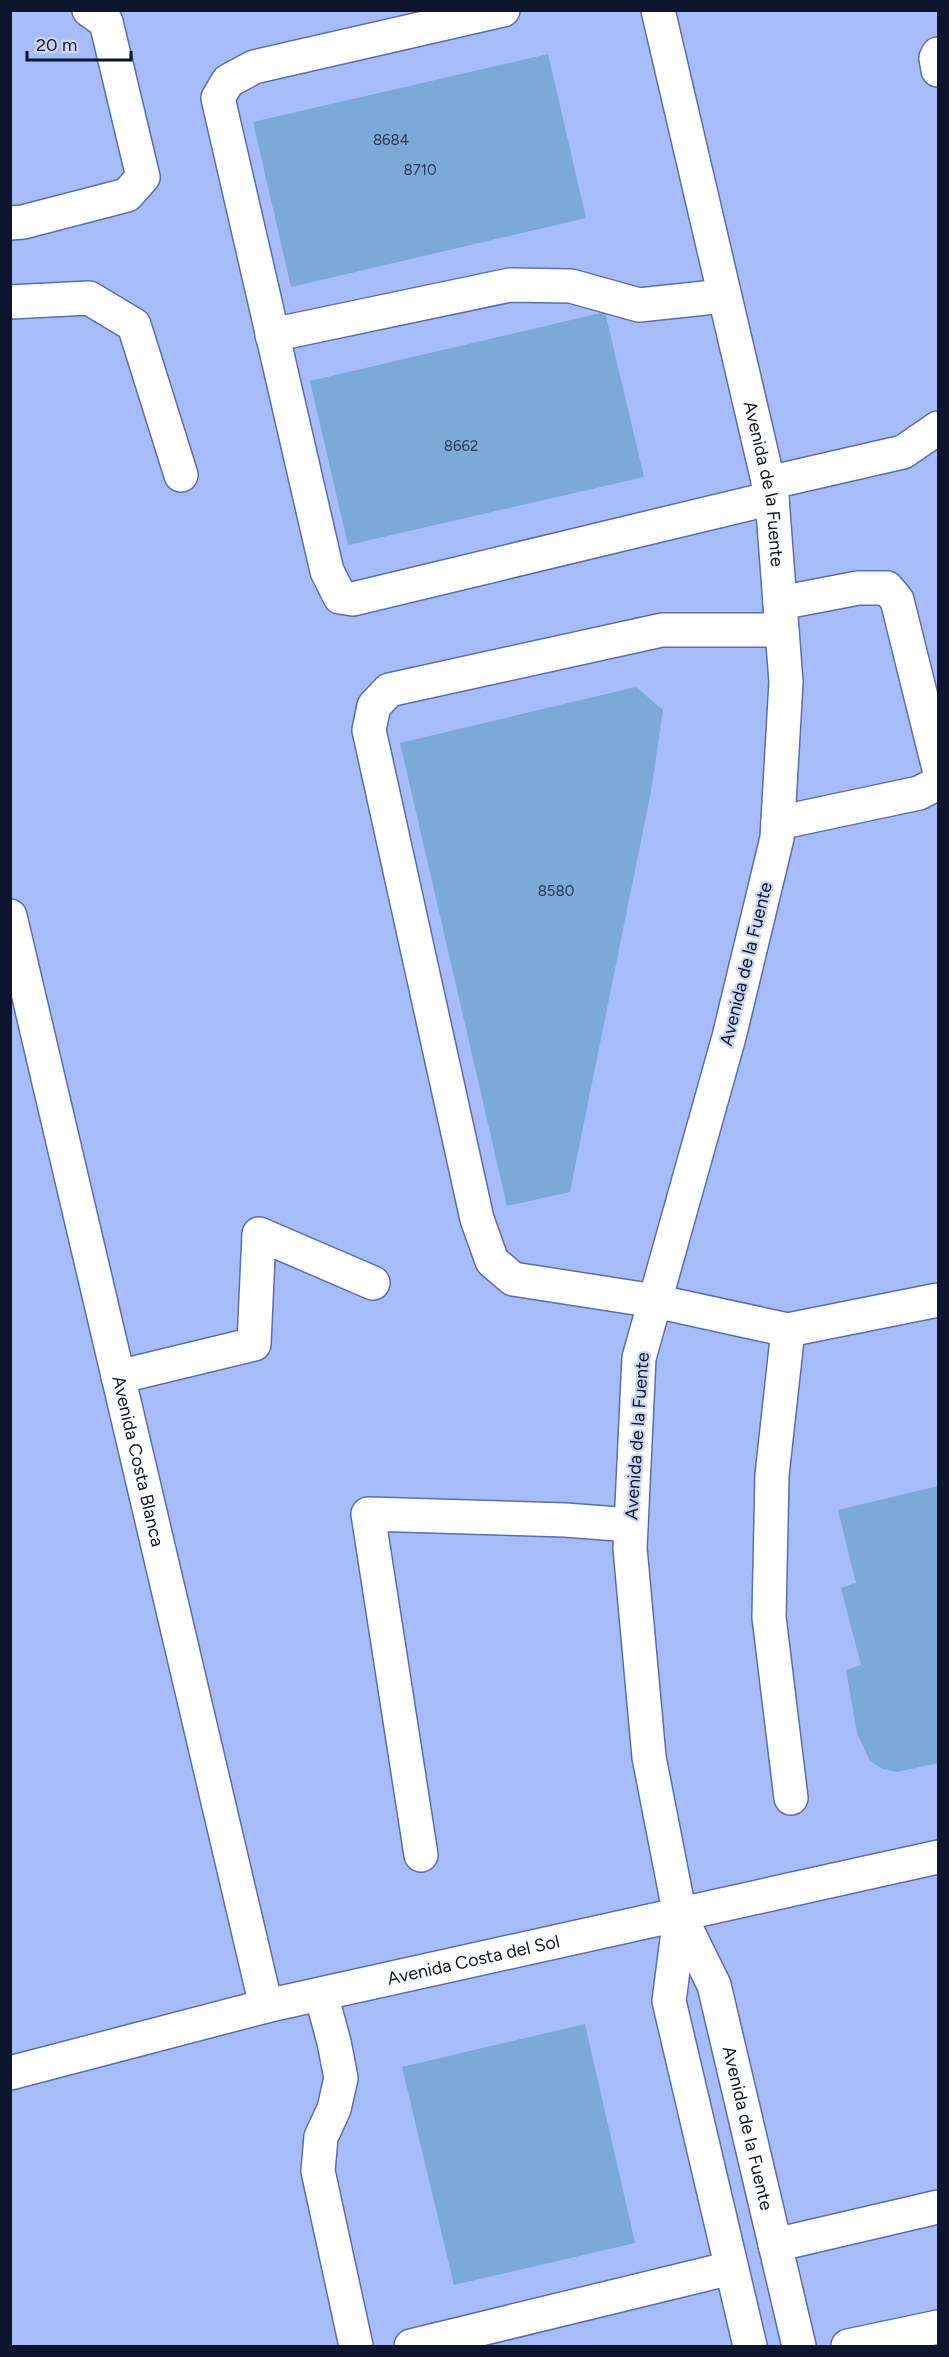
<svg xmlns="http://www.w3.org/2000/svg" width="949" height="2357" font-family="Figtree,sans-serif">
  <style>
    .built { fill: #a7bcfa }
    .building { fill: #7ba9d8 }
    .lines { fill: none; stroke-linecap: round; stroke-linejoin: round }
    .minor-casing { stroke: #5b6eaf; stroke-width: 36 }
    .minor { stroke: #fff; stroke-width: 33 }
    .labels { text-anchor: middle; stroke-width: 4.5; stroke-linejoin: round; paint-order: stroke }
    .number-label { font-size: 15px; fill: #283958 }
    .street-label { font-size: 18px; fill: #0d142d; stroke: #ccd6f3 }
  </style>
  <rect width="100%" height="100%" fill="#bac8f3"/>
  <rect class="built" x="11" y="11" width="927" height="2335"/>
  <g class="building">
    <path d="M548,54L586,218L291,287L253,122Z"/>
    <path d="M605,312L644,477L348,545L310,381Z"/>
    <path d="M636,687L663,710L651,791L570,1192L507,1206L400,743Z"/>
    <path d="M938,1486V1763L897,1772L883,1769L870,1761L857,1733L846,1670L861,1665L841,1588L856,1583L838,1510Z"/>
    <path d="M585,2024L635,2243L454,2285L402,2067Z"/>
  </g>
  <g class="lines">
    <g class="minor-casing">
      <g id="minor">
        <path d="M503,10L254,67L228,81L218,98L327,571L340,597L353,599L772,498"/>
        <path id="s1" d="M658,10L772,498L786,682L777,838L729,1037L639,1358L630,1548L649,1757L680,1916L714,1985L799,2346"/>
        <path d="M938,54L936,58L938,70"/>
        <path d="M10,223L23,222L127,195L143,177L106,22L89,10"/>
        <path d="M10,302L89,298L134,325L181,475"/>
        <path d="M272,335L510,285L571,286L639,305L724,296"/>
        <path d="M768,483L903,452L938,428"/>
        <path d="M780,603L858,588H887L897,600L938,765"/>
        <path d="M781,630H662L389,690L374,706L369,730L477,1219L492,1261L513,1279L655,1301L788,1330"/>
        <path d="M778,823L919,793L938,783"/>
        <path id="s2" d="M10,916L266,2006"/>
        <path d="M118,1377L254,1344L259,1234L373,1283"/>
        <path d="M791,1798L769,1617L772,1475L788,1330L938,1300"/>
        <path d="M421,1855L368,1514L565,1520L631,1525"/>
        <path d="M680,1916L669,2001L750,2346"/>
        <path d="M321,1994L334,2042L341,2078L334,2109L321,2137L318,2171L356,2346"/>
        <path id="s3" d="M10,2073L266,2006L938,1857"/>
        <path d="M775,2245L938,2207"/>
        <path d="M411,2346L731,2268"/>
        <path d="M848,2346L938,2327"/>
      </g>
    </g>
    <use href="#minor" class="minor"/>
  </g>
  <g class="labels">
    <g class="number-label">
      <text x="391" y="145">8684</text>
      <text x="420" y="175">8710</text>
      <text x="461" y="451">8662</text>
      <text x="556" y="896">8580</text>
    </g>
    <g class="street-label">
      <text dy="6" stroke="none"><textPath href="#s1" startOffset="486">Avenida de la Fuente</textPath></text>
      <text transform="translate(746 964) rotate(-76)" y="6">Avenida de la Fuente</text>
      <text transform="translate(637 1436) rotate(-86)" y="6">Avenida de la Fuente</text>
      <text dy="6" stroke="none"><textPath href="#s2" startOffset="560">Avenida Costa Blanca</textPath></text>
      <text dy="6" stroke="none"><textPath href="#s3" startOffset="477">Avenida Costa del Sol</textPath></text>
      <text dy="6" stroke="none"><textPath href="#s1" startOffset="2166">Avenida de la Fuente</textPath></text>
    </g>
  </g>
  <rect width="949" height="2357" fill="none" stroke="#0d142d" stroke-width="24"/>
  <path d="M27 51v9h104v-9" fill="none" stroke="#0d142d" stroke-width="3"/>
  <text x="36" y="51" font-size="18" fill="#0d142d" stroke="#ccd6f3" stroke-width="4.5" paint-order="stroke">20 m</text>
</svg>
